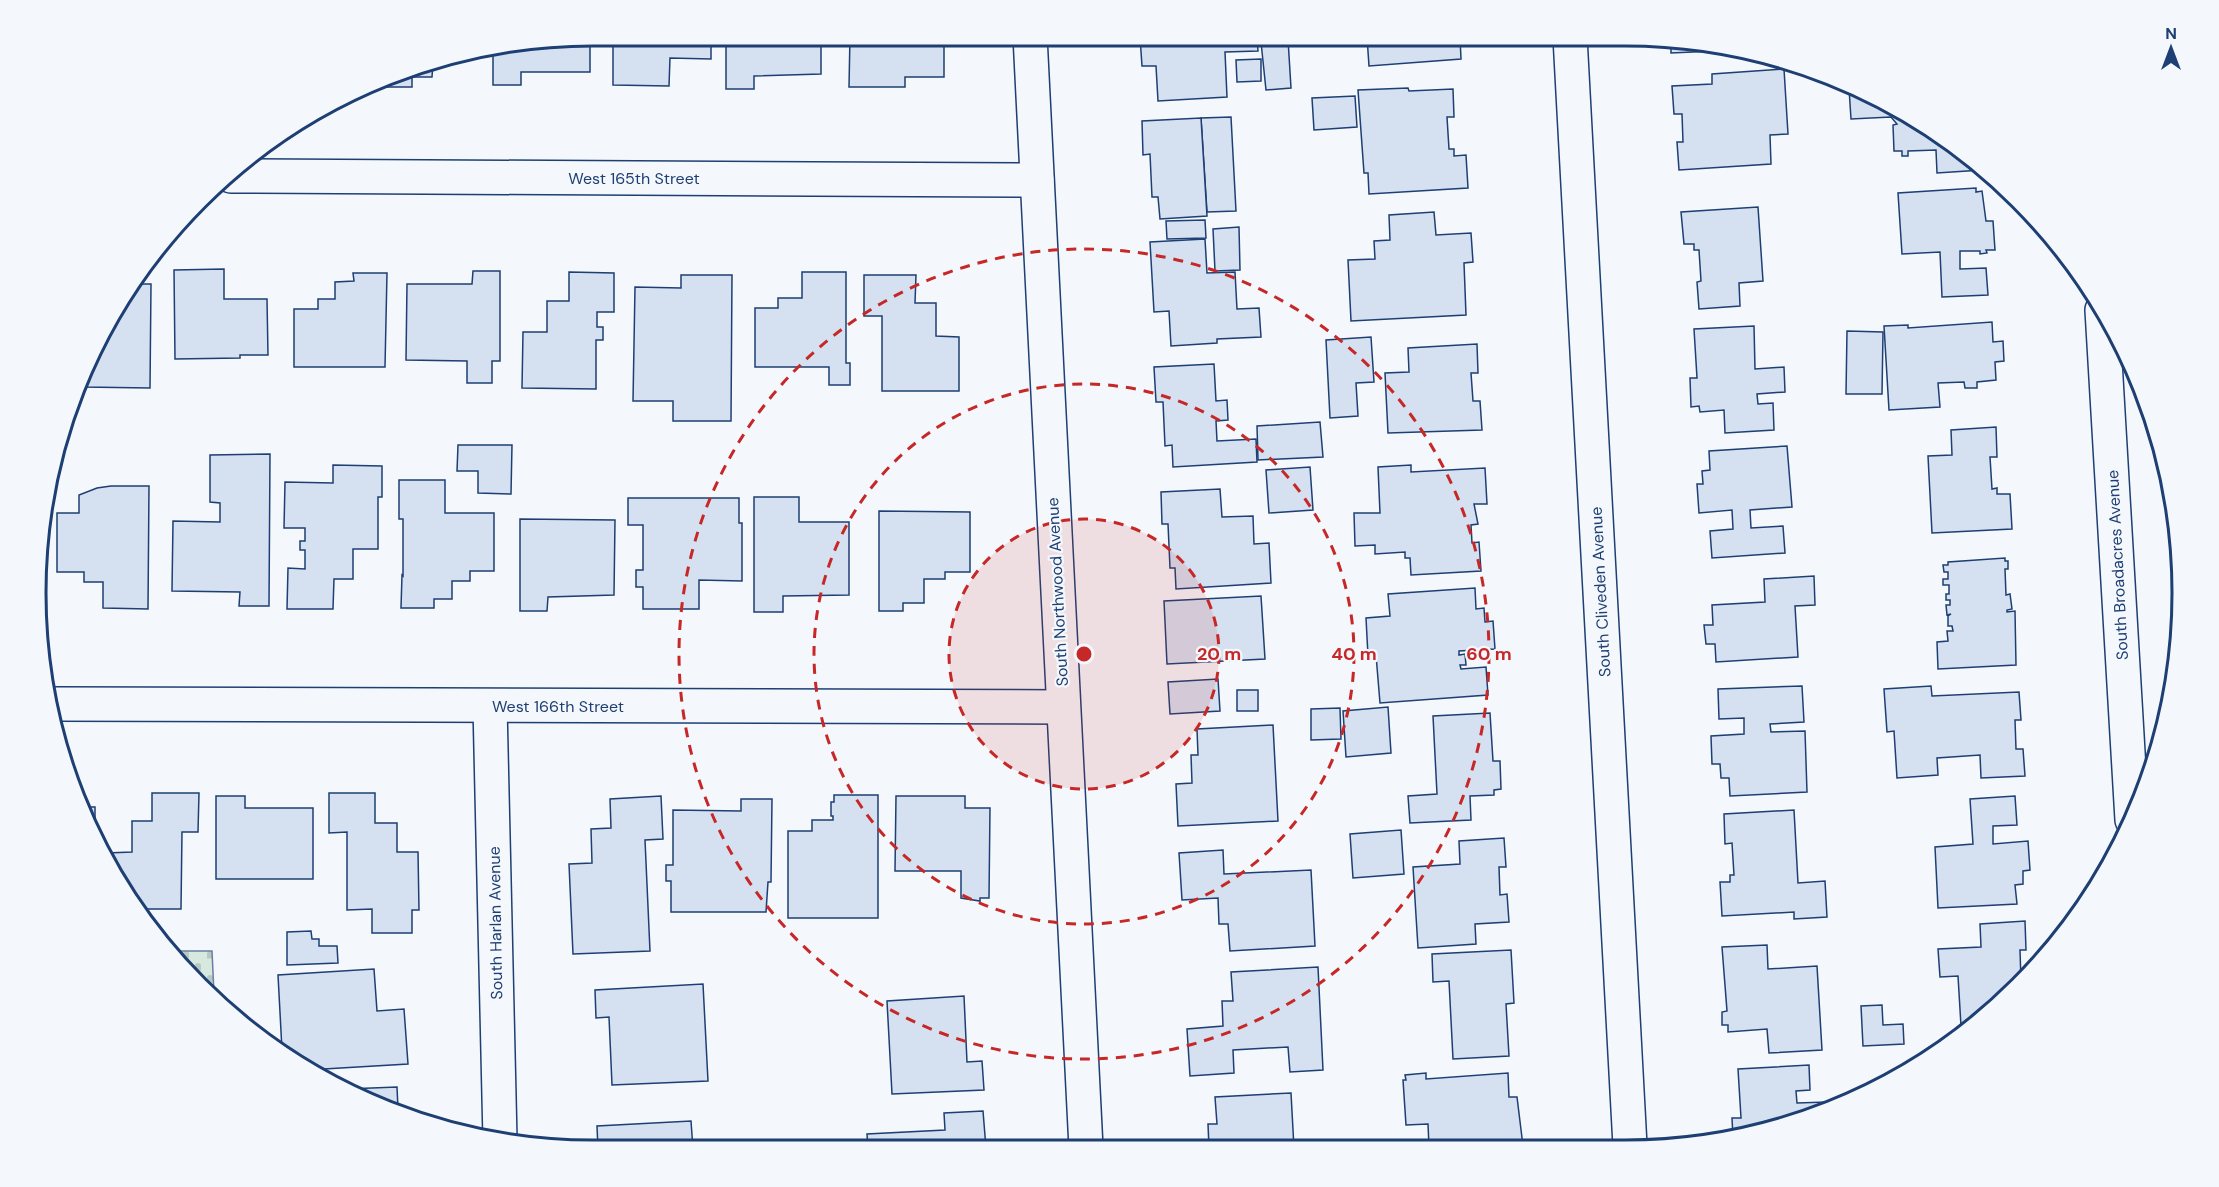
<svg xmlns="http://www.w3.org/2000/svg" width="2219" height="1187" font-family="'DM Sans',sans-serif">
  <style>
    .cemetery { fill: url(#cemetery-stones); stroke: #687fa3; stroke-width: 1.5 }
    .building { fill: #d5e0f0; stroke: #1d3f73; stroke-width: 1.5 }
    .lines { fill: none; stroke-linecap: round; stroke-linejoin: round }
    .minor-casing { stroke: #1d3f73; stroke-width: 36 }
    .minor { stroke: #f4f7fb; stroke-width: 33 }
    .ring { fill: none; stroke: #c62828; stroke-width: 3; stroke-dasharray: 10 8 }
    .labels { text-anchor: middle; stroke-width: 4.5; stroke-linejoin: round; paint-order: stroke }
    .street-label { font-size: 16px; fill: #1d3f73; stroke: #f4f7fb }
    .rim { fill: none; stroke: #1d3f73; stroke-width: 3 }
    .centre { fill: #c62828; stroke: #f4f7fb; stroke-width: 3 }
    .ring-label { font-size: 18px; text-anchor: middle; font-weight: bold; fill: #c62828; stroke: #f4f7fb; stroke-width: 4.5; stroke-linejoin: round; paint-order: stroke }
  </style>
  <defs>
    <pattern id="cemetery-stones" width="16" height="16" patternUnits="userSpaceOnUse" patternTransform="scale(1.5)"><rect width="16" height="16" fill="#d7e8df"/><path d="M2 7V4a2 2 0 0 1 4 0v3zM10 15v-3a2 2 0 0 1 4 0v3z" fill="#b8c8c3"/></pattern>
  </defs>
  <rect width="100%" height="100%" fill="#f4f7fb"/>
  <path class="cemetery" d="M168,951H212L214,994L175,961Z"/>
  <g class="building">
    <path d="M613,36H711V59L670,58L669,86L613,85Z"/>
    <path d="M726,36H821V74L754,76V89H726Z"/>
    <path d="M850,36H944V77H905V87H849Z"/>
    <path d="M590,37V72H521V85H493V53Z"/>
    <path d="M1140,37H1257L1258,51L1225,52L1227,97L1158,101L1156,66H1142Z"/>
    <path d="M1367,37H1460L1461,59L1369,66Z"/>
    <path d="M1666,38L1738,50L1671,53V40H1666Z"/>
    <path d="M1288,39L1291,88L1266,90L1261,42Z"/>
    <path d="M1261,59V81L1237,82L1236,60Z"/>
    <path d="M433,63L432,77H412V87H387V80L414,66Z"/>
    <path d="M1784,69L1788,134L1770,135L1771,164L1679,170L1677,142H1683L1682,114H1674L1672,86L1712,84V74Z"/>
    <path d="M1408,88L1409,91L1453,89L1454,117H1447L1449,149H1454V156L1466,155L1468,188L1369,194L1368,173H1364L1358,90Z"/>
    <path d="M1849,88L1904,111L1982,166V170L1937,173L1936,150L1908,151V156H1902V151H1894L1893,125L1897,124L1891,117L1851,119Z"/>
    <path d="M1355,96L1357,127L1314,130L1312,98Z"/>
    <path d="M1231,117L1236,211L1207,212L1201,118Z"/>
    <path d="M1201,118L1207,216L1160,219L1158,197H1152L1150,154L1143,155L1142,121Z"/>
    <path d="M1976,188V192L1982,191L1986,221H1993L1995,250H1986L1987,253L1980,254V251H1960V269L1986,268L1988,295L1942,297L1940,252L1902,254L1898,193Z"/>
    <path d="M1758,207L1763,281L1739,283L1740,306L1699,309L1697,282L1701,281L1699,250H1694V244H1684L1681,212Z"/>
    <path d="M1434,212L1436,235L1471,233L1473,262L1464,263L1466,315L1351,321L1348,260L1375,259L1374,241L1390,240L1389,215Z"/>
    <path d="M1205,220L1206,238L1167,239L1166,221Z"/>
    <path d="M1239,227L1240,270L1215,271L1213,229Z"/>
    <path d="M1205,239L1207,273L1235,272L1237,309L1259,308L1261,337L1217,339V343L1171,346L1169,311L1154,312L1150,242Z"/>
    <path d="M224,269V299H267L268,355H240V358L175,359L174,270Z"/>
    <path d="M473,271H500V361H492V383H467V361L406,360L407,284H472Z"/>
    <path d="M569,272L614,273V312H597V327H603V340H596V389L522,388L523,332H547V301H569Z"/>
    <path d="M802,272H846V363H850V385H829V367H755V308H778V298H802Z"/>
    <path d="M353,273H387L385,367H294V309H318V299H335V282L354,281Z"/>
    <path d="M681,275H732L731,421H673V401H633L635,287L681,288Z"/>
    <path d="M864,275H916L915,303H936V336L959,337V391H882V316H864Z"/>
    <path d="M130,284H151L150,388L83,387Z"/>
    <path d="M1992,322L1993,342L2003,341L2004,361L1995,362L1996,380L1977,382V388H1965L1964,382L1938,383L1940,407L1889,410L1884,326L1908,325V328Z"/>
    <path d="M1754,326L1755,369L1784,367L1785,392L1757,394L1758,404L1773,403L1774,430L1725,433L1724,410L1700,412L1699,406L1691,407L1690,378H1697L1694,329Z"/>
    <path d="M1847,331L1883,332L1882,394H1846Z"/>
    <path d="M1371,337L1374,382L1356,383L1358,416L1330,418L1326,340Z"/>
    <path d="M1477,344L1478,373H1471L1473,401H1480L1482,430L1388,433L1385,373L1409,372L1408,348Z"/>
    <path d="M1214,364L1216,401L1227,400L1228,420L1216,421L1217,441L1256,439L1257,462L1173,467L1172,445L1165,446L1163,402H1156L1154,367Z"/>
    <path d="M1320,422L1323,457L1258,460L1257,426Z"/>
    <path d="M1996,427L1997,457H1990L1992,489L1997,488V494H2010L2012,529L1932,533L1928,456L1952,455L1951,430Z"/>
    <path d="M458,445H512L511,494L478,493V471H457Z"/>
    <path d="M1787,446L1792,507L1750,510L1751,528L1783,526L1785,553L1712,558L1710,531L1733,529L1732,510L1699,513L1697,484H1703L1702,471L1710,470L1709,451Z"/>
    <path d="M270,454L269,606H239L240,592L172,591L173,521L220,522V503L210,502V455Z"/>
    <path d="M333,465L382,466V497H378V549H353V579H334L333,609H287L288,568L305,569V550H300V541H305V528H284L285,482L333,483Z"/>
    <path d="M1411,465V472L1485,468L1487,504H1474L1478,524L1471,525L1472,543L1479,542L1481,571L1411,575L1410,558H1405V552L1375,554V545L1355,546L1354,513H1380L1378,467Z"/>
    <path d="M1310,467L1313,510L1269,513L1266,470Z"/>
    <path d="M399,480H445V513H494V571H470V581H452V599H434V608H401L402,575L403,576V519H399Z"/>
    <path d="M111,486H149L148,609L103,608V582H84V572H57V513H79V495L97,488Z"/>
    <path d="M1220,489L1222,517L1253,516L1254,544L1269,543L1271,583L1176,589L1175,568H1170L1168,524H1162L1161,492Z"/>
    <path d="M754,497H799V522H849V595L783,596V612H754Z"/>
    <path d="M628,498H739V523H742V581L699,580V609H643V587H636V570H643V525H628Z"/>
    <path d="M879,511L970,512V572H945V579H924V603H903V611H879Z"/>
    <path d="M520,519L615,520L614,595L548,597L547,611H520Z"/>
    <path d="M2005,558V561H2008V569H2005L2006,595L2010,594L2012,609L2007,610V612L2015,611L2016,665L1938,669L1937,642L1948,641L1947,631H1953L1952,626H1948V616L1951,614L1947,615L1946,605H1950V600H1946V594H1949V585H1943V579H1948V572H1944L1943,565H1948V562Z"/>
    <path d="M1814,576L1815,605L1795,606L1798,657L1716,662L1715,644H1706L1704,625H1713L1712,605L1765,602L1764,579Z"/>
    <path d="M1475,588L1476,609L1484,608L1485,622L1493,621L1495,649L1459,651V655L1465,654L1466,665H1460L1461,669L1486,667L1488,695L1380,703L1376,655L1368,656L1366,618L1390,616L1388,594Z"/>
    <path d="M1261,596L1265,659L1167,664L1164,601Z"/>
    <path d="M1218,679L1220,711L1170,714L1168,682Z"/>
    <path d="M1802,686L1804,722L1770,724L1771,732L1805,731L1807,792L1730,796L1729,778H1721L1720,764H1712L1711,736L1744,734V718L1719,719L1718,689Z"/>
    <path d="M1931,686L1932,696L2019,692L2021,720H2015L2016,749H2023L2025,776L1981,778L1980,755L1937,758L1938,775L1897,778L1894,731L1887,732L1884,689Z"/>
    <rect x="1237" y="690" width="21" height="21"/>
    <path d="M1388,707L1391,753L1346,757L1343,711Z"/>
    <path d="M1340,708L1341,739L1311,740V709Z"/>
    <path d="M1490,713L1493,761H1500L1501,789L1494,790V795L1470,796L1471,820L1410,823L1408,796L1437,794L1433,716Z"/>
    <path d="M1273,725L1278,821L1178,826L1176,784L1192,783L1191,755H1198L1197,729Z"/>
    <path d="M152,793H199L198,832H182L181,909H142L107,853L132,852V821H152Z"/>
    <path d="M329,793H375V823H397V852H418L419,910H412V933H372V909L347,910V832L329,833Z"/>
    <path d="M834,795H878V918H788V831H812V820H833V816H831V802H834Z"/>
    <path d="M216,796H245V808H313V879H216Z"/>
    <path d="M661,796L663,839L645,840L650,951L573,954L569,864L592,863L591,829L611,828L610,799Z"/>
    <path d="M896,796H965V808H990L989,898H980V901L961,898V871H895Z"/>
    <path d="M2015,796L2017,825L1993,826V844L2028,841L2030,870L2023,871V884L2015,885L2017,904L1938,908L1935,847L1973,844L1970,799Z"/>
    <path d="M741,799H772L771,882H768L766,912H671V881H666V865H673V810L741,811Z"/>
    <path d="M79,807H95V833Z"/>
    <path d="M1794,810L1798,883L1825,881L1827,917L1794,919V912L1722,916L1720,882H1730V875H1734L1732,843L1725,844L1724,814Z"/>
    <path d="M1401,830L1404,874L1353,878L1350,834Z"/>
    <path d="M1504,838L1506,867H1499L1500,895L1507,894L1509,922L1475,924L1476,944L1418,948L1413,867L1460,864L1459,841Z"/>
    <path d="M1223,850L1224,874L1311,870L1315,946L1230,951L1228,924H1219L1218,898L1182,900L1179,853Z"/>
    <path d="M2025,921L2026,950H2020L2021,981H2025L1974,1025L1961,1026L1958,976L1940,977L1938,949L1981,947L1980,924Z"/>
    <path d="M311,931L312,939H319V946H337L338,963L287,965V932Z"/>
    <path d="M1767,945L1768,969L1817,966L1822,1050L1769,1053L1767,1029L1728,1032V1025H1722V1012L1727,1011L1722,947Z"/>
    <path d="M1511,950L1514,1003L1506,1004L1509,1056L1453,1059L1449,981L1433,982L1432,954Z"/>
    <path d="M1318,967L1323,1070L1290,1072L1288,1047L1233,1050L1234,1073L1190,1076L1187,1029L1223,1026L1222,1001H1233L1231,972Z"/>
    <path d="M374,969L377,1011L404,1009L408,1064L307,1070L282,1050L278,975Z"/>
    <path d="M703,984L708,1081L612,1085L609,1017L596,1018L595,990Z"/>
    <path d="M964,996L967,1062L982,1061L984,1090L892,1094L887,1001Z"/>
    <path d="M1882,1005L1883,1025L1903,1024L1904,1044L1863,1046L1861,1006Z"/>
    <path d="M1946,1048L1935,1057L1930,1059V1049Z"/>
    <path d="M1809,1065L1810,1090L1796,1091L1797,1103L1827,1102V1110L1805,1121L1733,1138L1732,1118H1741L1738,1069Z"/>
    <path d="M1426,1073V1079L1508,1073L1509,1097H1517L1523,1146L1429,1147L1428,1124L1406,1125L1403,1080H1406L1405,1075Z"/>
    <path d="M397,1087L398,1109H400V1112L346,1089Z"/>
    <path d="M1291,1093L1294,1148H1209L1208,1124H1217L1215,1097Z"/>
    <path d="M983,1111L986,1148L868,1149L867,1134L945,1130L944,1113Z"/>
    <path d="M691,1121L693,1149L598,1150L597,1126Z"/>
  </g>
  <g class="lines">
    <g class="minor-casing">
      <g id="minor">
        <path d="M1030,36L1086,1148"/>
        <path d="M1570,37L1630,1146"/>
        <path d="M231,176L1037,180"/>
        <path d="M2102,310L2132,820"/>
        <path d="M55,704L1062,707"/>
        <path d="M490,706L500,1140"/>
      </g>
    </g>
    <use href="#minor" class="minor"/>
  </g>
  <circle cx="1084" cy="654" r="135" fill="#c62828" fill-opacity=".12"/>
  <g class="ring">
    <circle cx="1084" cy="654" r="135"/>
    <circle cx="1084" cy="654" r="270"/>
    <circle cx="1084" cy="654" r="405"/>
  </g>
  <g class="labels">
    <g class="street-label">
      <text x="634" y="184">West 165th Street</text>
      <text transform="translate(2117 565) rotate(-93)" y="6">South Broadacres Avenue</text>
      <text transform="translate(1057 592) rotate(-93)" y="6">South Northwood Avenue</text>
      <text transform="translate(1600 592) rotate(-93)" y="6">South Cliveden Avenue</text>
      <text x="558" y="712">West 166th Street</text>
      <text transform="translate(495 923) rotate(-91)" y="6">South Harlan Avenue</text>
    </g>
  </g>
  <path d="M0 0H2219V1187H0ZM593 46H1625A547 547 0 0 1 2172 593V593A547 547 0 0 1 1625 1140H593A547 547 0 0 1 46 593V593A547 547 0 0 1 593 46Z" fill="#f4f7fb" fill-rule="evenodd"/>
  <path class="rim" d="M593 46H1625A547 547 0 0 1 2172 593V593A547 547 0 0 1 1625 1140H593A547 547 0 0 1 46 593V593A547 547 0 0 1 593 46Z"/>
  <circle cx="1084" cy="654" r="9" class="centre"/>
  <g class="ring-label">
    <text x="1219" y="660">20 m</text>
    <text x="1354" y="660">40 m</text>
    <text x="1489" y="660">60 m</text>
  </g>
  <g transform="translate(2171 48)" stroke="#f4f7fb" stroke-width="4.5" paint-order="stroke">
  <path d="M0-4.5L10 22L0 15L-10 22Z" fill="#1d3f73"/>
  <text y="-9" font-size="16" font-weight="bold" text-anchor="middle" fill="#1d3f73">N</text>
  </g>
</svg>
